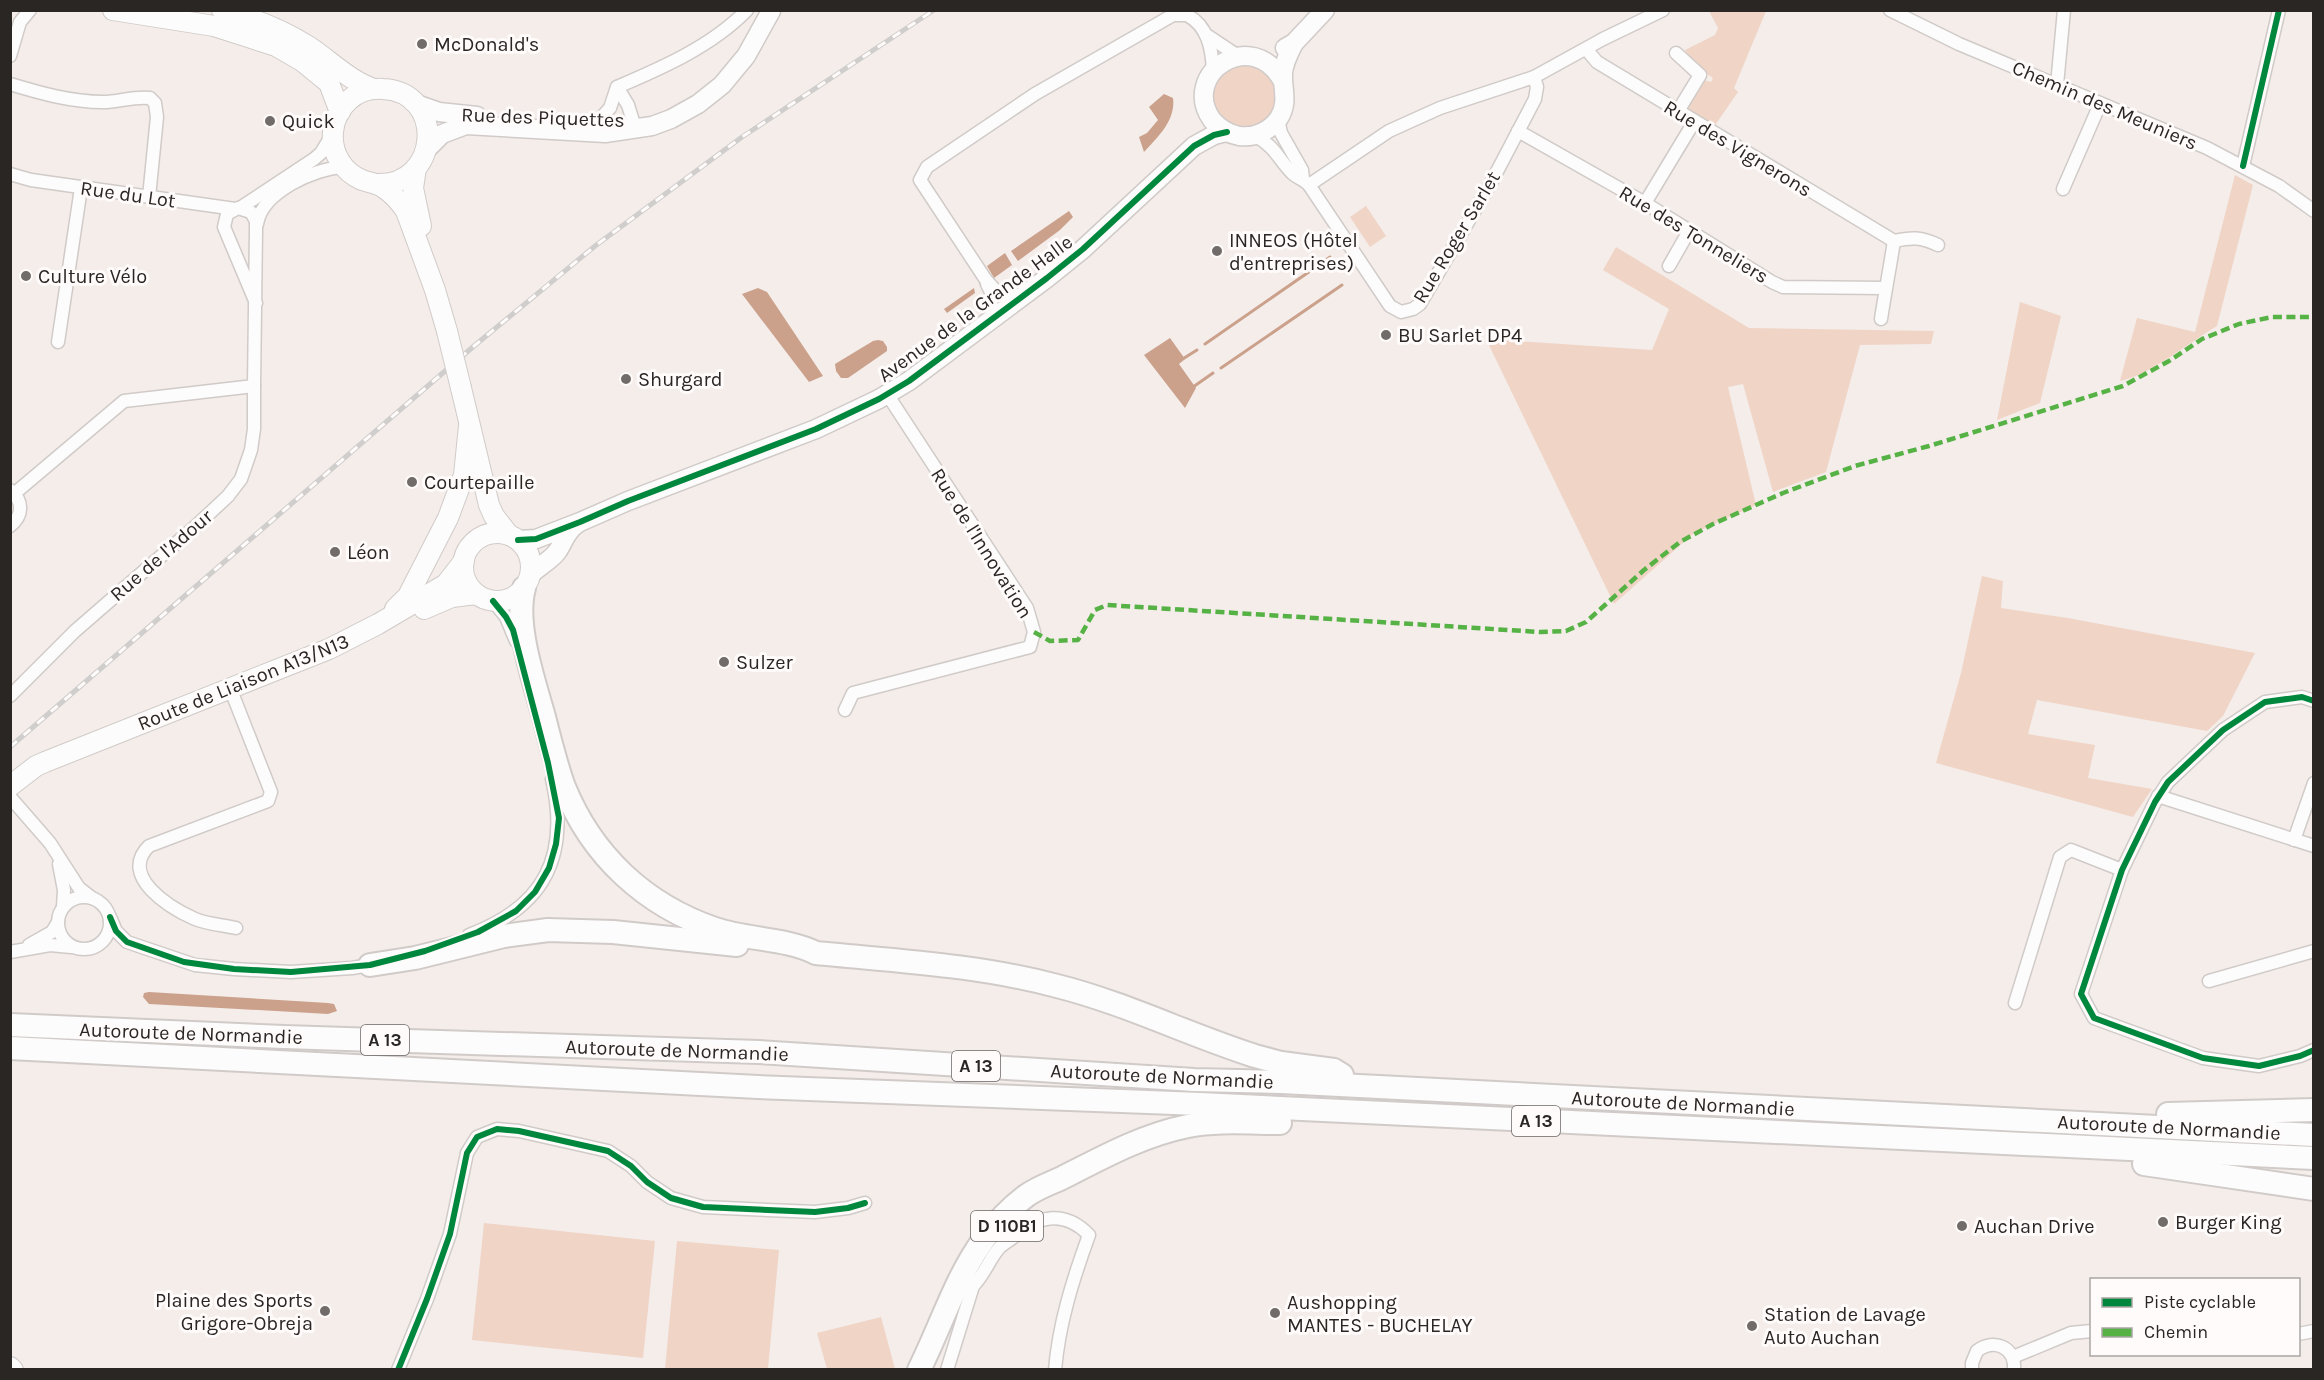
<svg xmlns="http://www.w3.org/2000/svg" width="2324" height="1380" font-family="Karla,sans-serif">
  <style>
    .green { fill: #f0d4c6 }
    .water { fill: #cba18c }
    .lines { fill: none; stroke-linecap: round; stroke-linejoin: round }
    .stream { stroke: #cba18c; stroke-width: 3 }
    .street-casing { stroke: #d0cbc8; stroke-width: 15 }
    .secondary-casing { stroke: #d0cbc8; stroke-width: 21 }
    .primary-casing { stroke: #d0cbc8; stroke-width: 22 }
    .highway-casing { stroke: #d0cbc8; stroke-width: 26 }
    .street { stroke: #fdfcfc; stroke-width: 12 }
    .secondary { stroke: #fdfcfc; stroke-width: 18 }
    .primary { stroke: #fdfcfc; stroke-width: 20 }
    .highway { stroke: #fdfcfc; stroke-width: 22 }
    .rail-casing { stroke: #d0cecd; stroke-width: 5 }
    .rail { stroke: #fefbfa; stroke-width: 3; stroke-dasharray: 9; stroke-linecap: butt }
    .primary-bridge-casing { stroke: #d0cbc8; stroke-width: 22; stroke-linecap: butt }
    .primary-bridge { stroke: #fdfcfc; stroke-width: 20 }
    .quiet { stroke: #56b245; stroke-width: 4.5; stroke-dasharray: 9 4.5; stroke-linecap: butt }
    .cycleway-casing { stroke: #fefbfa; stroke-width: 10 }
    .cycleway { stroke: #00873e; stroke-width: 6 }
    .poi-dot { fill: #716c69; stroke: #fefbfa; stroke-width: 2 }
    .labels { text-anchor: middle; stroke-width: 6; stroke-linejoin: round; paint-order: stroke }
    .shield { fill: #fefbfa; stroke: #6a6664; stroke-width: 1.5 }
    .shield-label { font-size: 18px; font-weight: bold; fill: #2a2624 }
    .poi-label { font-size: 20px; fill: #2a2624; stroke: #fefbfa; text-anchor: start }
    .street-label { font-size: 20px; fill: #2a2624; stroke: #fefbfa }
  </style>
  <rect width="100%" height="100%" fill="#f4edea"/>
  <g class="green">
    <path d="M1709,11H1766L1734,88L1738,92L1713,128L1683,112L1699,82L1704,80L1711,82L1713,78L1693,65L1685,50L1715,35L1718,28Z"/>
    <path d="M1231,64H1260C1265,71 1274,79 1277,87C1280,93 1278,99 1275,105C1259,149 1199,123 1215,81C1217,75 1226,69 1231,64Z"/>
    <path d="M2235,175L2253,185L2217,326C2190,342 2148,376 2120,381L2137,318L2195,332Z"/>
    <path d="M1366,206L1386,236L1370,247L1350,217Z"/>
    <path d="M1616,247L1749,328L1934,331L1931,344L1860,345L1826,472L1773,492L1743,384L1728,387L1756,505L1694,533L1614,604L1486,339L1652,350L1669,309L1603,270Z"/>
    <path d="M2020,302L2061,316L2040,403L1997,420Z"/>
    <path d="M1982,576L2003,581L2001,608L2068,618L2255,653L2223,716L2207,731L2037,700L2028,734L2095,745L2088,778L2152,789L2133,817L1936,763L1961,673Z"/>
    <path d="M484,1223L655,1241L643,1358L472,1340Z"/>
    <path d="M677,1241L779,1250L768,1369H665Z"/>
    <path d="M881,1317L895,1369H827L817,1333Z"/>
  </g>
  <g class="water">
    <path d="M1164,94L1173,98C1176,120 1158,137 1144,152L1139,137L1147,133L1158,120L1149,107Z"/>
    <path d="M1069,211L1073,217L1060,230L1018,261L1011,251Z"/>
    <path d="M1005,253L1012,265L994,278L987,266Z"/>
    <path d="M758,288L767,292L823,376L809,382L742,294Z"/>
    <path d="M974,288L975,293L947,313L944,309Z"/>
    <path d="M1170,338L1185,359L1179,364L1196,388L1185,408L1144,355Z"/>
    <path d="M878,340L883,341L887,347V351L848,378H841L836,371L835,364L873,341Z"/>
    <path d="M149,992L328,1003L334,1004L337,1011L328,1014L149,1004L143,997L144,993Z"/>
  </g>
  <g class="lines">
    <g class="stream">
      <path d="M1319,265L1330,257"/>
      <path d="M1205,344L1316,267"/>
      <path d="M1181,360L1197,350"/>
      <path d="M1221,368L1342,285"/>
      <path d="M1193,387L1213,373"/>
    </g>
    <g class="street-casing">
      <g id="street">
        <path d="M1890,10L1959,44L2207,148L2279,186L2314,211"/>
        <path d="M1208,36L1238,56"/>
        <path d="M1586,49L1597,62L1894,241"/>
        <path d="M1676,53L1700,75L1678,111"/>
        <path d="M10,56L20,22L30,10"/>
        <path d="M10,84C40,93 71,102 103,102C119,102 133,96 150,98L155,103L157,117L149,197"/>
        <path d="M2057,85L2064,10"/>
        <path d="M617,87L628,105L633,121L623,131"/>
        <path d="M1278,119L1281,133L1302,170L1303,179"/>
        <path d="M598,121L610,108L617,87C662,68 712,46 747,10"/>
        <path d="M1518,131L1645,203L1772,282L1783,287L1884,288"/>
        <path d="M1254,135C1277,148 1277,158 1293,174C1298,178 1304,180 1309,185L1389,131L1440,108L1534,77L1603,39L1663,10"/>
        <path d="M2243,166L2279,10"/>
        <path d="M10,174L31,180L235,209"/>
        <path d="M1309,185L1390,306L1401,312L1413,309L1420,304L1492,181L1535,99L1537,87L1534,77"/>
        <path d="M2063,189L2100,104"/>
        <path d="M1645,203L1694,122"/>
        <path d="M240,208L314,159L321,153L332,135"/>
        <path d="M257,224C262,192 315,168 344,167"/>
        <path d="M1894,241C1912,237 1921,237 1938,245"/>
        <path d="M1669,266L1689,231"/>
        <path d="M987,284L991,292L992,320"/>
        <path d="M1017,301L997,292L986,280L920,180L927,167L1035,94L1173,15H1187C1208,26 1212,49 1213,71"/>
        <path d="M1881,319C1885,293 1890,267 1894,241"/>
        <path d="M58,342L81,188"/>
        <path d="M10,490C24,501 23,516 10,526"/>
        <path d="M15,493L124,401L254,386L256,230V221L251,212L238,208L227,214L224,227L256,303"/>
        <path d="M493,601L506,617L516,641"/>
        <path d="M10,696L75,631L197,525L228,496L241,479L251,450L254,429V386"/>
        <path d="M234,698L271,792L268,801L149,846C118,876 170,908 195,919C207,924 223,925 236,928"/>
        <path d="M2314,701L2302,697L2265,702L2223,730L2168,782L2155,802L2122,870L2081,994L2094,1018L2203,1058L2259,1066L2300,1056L2314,1050"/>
        <path d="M845,710L853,693L1030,647L1034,632L1027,608L887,394"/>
        <path d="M2158,796L2314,846"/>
        <path d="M10,797L50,843L79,888L92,898"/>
        <path d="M2294,840L2314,783"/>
        <path d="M59,864L64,890L63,907"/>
        <circle cx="84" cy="923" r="26"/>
        <path d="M110,917L116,931L127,942L195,965L234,969L291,972L352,968L375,964"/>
        <path d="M469,935C544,907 570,857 552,779"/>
        <path d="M29,945L52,932L58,922"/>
        <path d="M10,952L50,945L71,947"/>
        <path d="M2209,981L2314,951"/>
        <path d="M2015,1003L2060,857L2071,850L2122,870"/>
        <path d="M2298,1334L2314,1331"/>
        <path d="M2013,1357L2071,1333L2092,1331"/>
        <path d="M398,1370L427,1299L450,1234L467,1153L477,1137L497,1129L519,1131L608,1151L631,1166L647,1182L671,1198L703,1207L815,1212L848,1208L865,1203"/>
        <path d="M947,1370L973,1286C985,1274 989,1259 1000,1247C1004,1243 1010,1240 1015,1236C1039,1215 1065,1210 1089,1235C1073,1279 1059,1323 1055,1370"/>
        <path d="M1972,1370V1363L1977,1351C1994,1338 2016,1347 2014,1370"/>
      </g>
    </g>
    <g class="secondary-casing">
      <g id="secondary">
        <path d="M1285,48L1294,43L1325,10"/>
        <path d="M1283,82C1254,25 1179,73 1212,120C1219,128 1229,134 1239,136C1255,138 1270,131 1279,118C1289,102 1282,89 1283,73C1284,62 1289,53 1294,43"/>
        <path d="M416,104L439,112L477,116"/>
        <path d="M426,150L442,134L466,125L605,133L652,126L671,119L698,104L722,85L746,56L771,11"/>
        <path d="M518,540L536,539L580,522L628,501L816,429L879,399L909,381L1047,278L1083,249L1194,146L1214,135L1227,132"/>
        <path d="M530,575C538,567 551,560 557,552C564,542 566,531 577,524"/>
      </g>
    </g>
    <g class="primary-casing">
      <g id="primary">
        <path d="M113,10L214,26L276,46L302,61L329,83L340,112"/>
        <path d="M222,10C253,18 281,29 308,46C331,61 348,80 374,89"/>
        <path d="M416,168L413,188L421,226"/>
        <path d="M376,184C441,187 446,92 383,89C371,88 358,92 349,100C340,108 334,120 333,132C331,153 343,172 362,180C370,183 377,183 384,188C393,194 400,202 406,211L435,290L447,331"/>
        <path d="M461,388L489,505L494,516L508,534"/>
        <circle cx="497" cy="567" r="34"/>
        <path d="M395,609L408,596L448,518L464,475L469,426"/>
        <path d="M424,609L452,597L476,594"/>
        <path d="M10,786L36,766L45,762L329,649L378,624L446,584L464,561"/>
        <path d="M10,1367L13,1370"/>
      </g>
    </g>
    <g class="highway-casing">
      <g id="highway">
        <path d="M524,588C514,624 534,681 544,717C550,741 556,765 564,787C592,856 645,905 715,929C748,940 785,938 816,953C897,961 978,965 1057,986C1125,1003 1189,1035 1255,1056L1281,1063L1334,1070L1342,1075"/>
        <path d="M370,965L415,958L504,936L548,930L613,932L737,945"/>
        <path d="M10,1025L284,1037L759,1052L1194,1080L1281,1082L2314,1135"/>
        <path d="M10,1048L758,1087L1200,1104L2314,1158"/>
        <path d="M2168,1114L2314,1110"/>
        <path d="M2144,1164L2314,1189"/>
        <path d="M919,1370C941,1326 956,1277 984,1239C996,1223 1010,1208 1026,1196C1037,1188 1049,1184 1062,1178C1103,1157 1143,1135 1188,1126C1218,1120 1250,1123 1280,1123"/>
      </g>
    </g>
    <use href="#street" class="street"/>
    <use href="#secondary" class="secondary"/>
    <use href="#primary" class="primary"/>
    <use href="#highway" class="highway"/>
    <g class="rail-casing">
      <path id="rail" d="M10,747L474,346L595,246L742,137L934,10"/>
    </g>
    <use href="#rail" class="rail"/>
    <g class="primary-bridge-casing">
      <path id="primary-bridge" d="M447,331L461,388"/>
    </g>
    <use href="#primary-bridge" class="primary-bridge"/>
    <path class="quiet" d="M1034,632L1050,641L1078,640L1095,610L1107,605L1540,632L1566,631L1586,622L1644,570L1680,542L1713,524L1783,493L1855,466L1929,446L2123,386L2169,361L2202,339L2239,324L2272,317H2314"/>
    <g class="cycleway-casing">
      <g id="cycleway">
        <path d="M2243,166L2279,10"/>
        <path d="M518,540L536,539L580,522L628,501L816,429L879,399L909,381L1047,278L1083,249L1194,146L1214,135L1227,132"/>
        <path d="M2314,701L2302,697L2265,702L2223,730L2168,782L2155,802L2122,870L2081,994L2094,1018L2203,1058L2259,1066L2300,1056L2314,1050"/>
        <path d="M110,917L116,931L127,942L184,962L234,969L291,972L370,965L425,951L478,932L516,911L535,892L549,868L556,844L559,818L548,763L513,630L506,617L493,601"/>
        <path d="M398,1370L427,1299L450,1234L467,1153L477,1137L497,1129L519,1131L608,1151L631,1166L647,1182L671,1198L703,1207L815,1212L848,1208L865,1203"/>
      </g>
    </g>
    <use href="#cycleway" class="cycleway"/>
  </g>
  <g class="poi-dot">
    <circle cx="422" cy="44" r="6"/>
    <circle cx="270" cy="121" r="6"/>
    <circle cx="1217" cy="251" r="6"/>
    <circle cx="26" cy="276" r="6"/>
    <circle cx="1386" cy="335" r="6"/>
    <circle cx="626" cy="379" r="6"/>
    <circle cx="412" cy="482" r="6"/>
    <circle cx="335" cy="552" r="6"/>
    <circle cx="724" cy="662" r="6"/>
    <circle cx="2163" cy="1222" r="6"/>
    <circle cx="1962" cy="1226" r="6"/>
    <circle cx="325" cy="1311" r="6"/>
    <circle cx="1275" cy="1313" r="6"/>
    <circle cx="1752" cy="1326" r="6"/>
  </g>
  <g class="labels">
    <g class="shield">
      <rect x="361" y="1025" width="48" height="30" rx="4.5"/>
      <rect x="952" y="1051" width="48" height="30" rx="4.5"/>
      <rect x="1512" y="1106" width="48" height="30" rx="4.5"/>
      <rect x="971" y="1211" width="72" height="30" rx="4.5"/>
    </g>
    <g class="shield-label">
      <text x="385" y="1046">A 13</text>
      <text x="976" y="1072">A 13</text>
      <text x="1536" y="1127">A 13</text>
      <text x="1007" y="1232">D 110B1</text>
    </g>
    <g class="poi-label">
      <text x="434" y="51">McDonald's</text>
      <text x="282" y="128">Quick</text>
      <text x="1229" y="247">INNEOS (Hôtel<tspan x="1229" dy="23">d'entreprises)</tspan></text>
      <text x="38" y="283">Culture Vélo</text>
      <text x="1398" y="342">BU Sarlet DP4</text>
      <text x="638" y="386">Shurgard</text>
      <text x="424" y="489">Courtepaille</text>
      <text x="347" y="559">Léon</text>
      <text x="736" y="669">Sulzer</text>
      <text x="2175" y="1229">Burger King</text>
      <text x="1974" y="1233">Auchan Drive</text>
      <text x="313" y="1307" text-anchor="end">Plaine des Sports<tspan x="313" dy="23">Grigore-Obreja</tspan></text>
      <text x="1287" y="1309">Aushopping<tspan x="1287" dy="23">MANTES - BUCHELAY</tspan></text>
      <text x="1764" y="1321">Station de Lavage<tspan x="1764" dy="23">Auto Auchan</tspan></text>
    </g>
    <g class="street-label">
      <text transform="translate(2105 105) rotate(23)" y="7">Chemin des Meuniers</text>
      <text transform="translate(543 117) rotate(2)" y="7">Rue des Piquettes</text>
      <text transform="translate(1738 148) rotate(31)" y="7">Rue des Vignerons</text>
      <text transform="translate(128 194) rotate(8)" y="7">Rue du Lot</text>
      <text transform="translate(1694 234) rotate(31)" y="7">Rue des Tonneliers</text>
      <text transform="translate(1456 237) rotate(-59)" y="7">Rue Roger Sarlet</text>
      <text transform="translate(975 308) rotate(-36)" y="7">Avenue de la Grande Halle</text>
      <text transform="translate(982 543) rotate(58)" y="7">Rue de l'Innovation</text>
      <text transform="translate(161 555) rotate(-41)" y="7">Rue de l'Adour</text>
      <text transform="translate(243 682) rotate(-22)" y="7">Route de Liaison A13/N13</text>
      <text transform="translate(191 1033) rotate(2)" y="7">Autoroute de Normandie</text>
      <text transform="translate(677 1050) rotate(2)" y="7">Autoroute de Normandie</text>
      <text transform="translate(1162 1076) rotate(3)" y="7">Autoroute de Normandie</text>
      <text transform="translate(1683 1103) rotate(3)" y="7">Autoroute de Normandie</text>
      <text transform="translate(2169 1127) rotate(3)" y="7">Autoroute de Normandie</text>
    </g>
  </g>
  <rect width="2324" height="1380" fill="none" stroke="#2a2624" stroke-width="24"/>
  <rect x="2090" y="1278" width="210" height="78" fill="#fefbfa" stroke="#a9a6a4" stroke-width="1.5"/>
  <rect x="2102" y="1298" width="30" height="9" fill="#00873e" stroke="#a9a6a4" stroke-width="1.5"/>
  <text x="2144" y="1308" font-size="18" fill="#2a2624">Piste cyclable</text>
  <rect x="2102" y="1328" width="30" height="9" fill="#56b245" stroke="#a9a6a4" stroke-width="1.5"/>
  <text x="2144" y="1338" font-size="18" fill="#2a2624">Chemin</text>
</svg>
